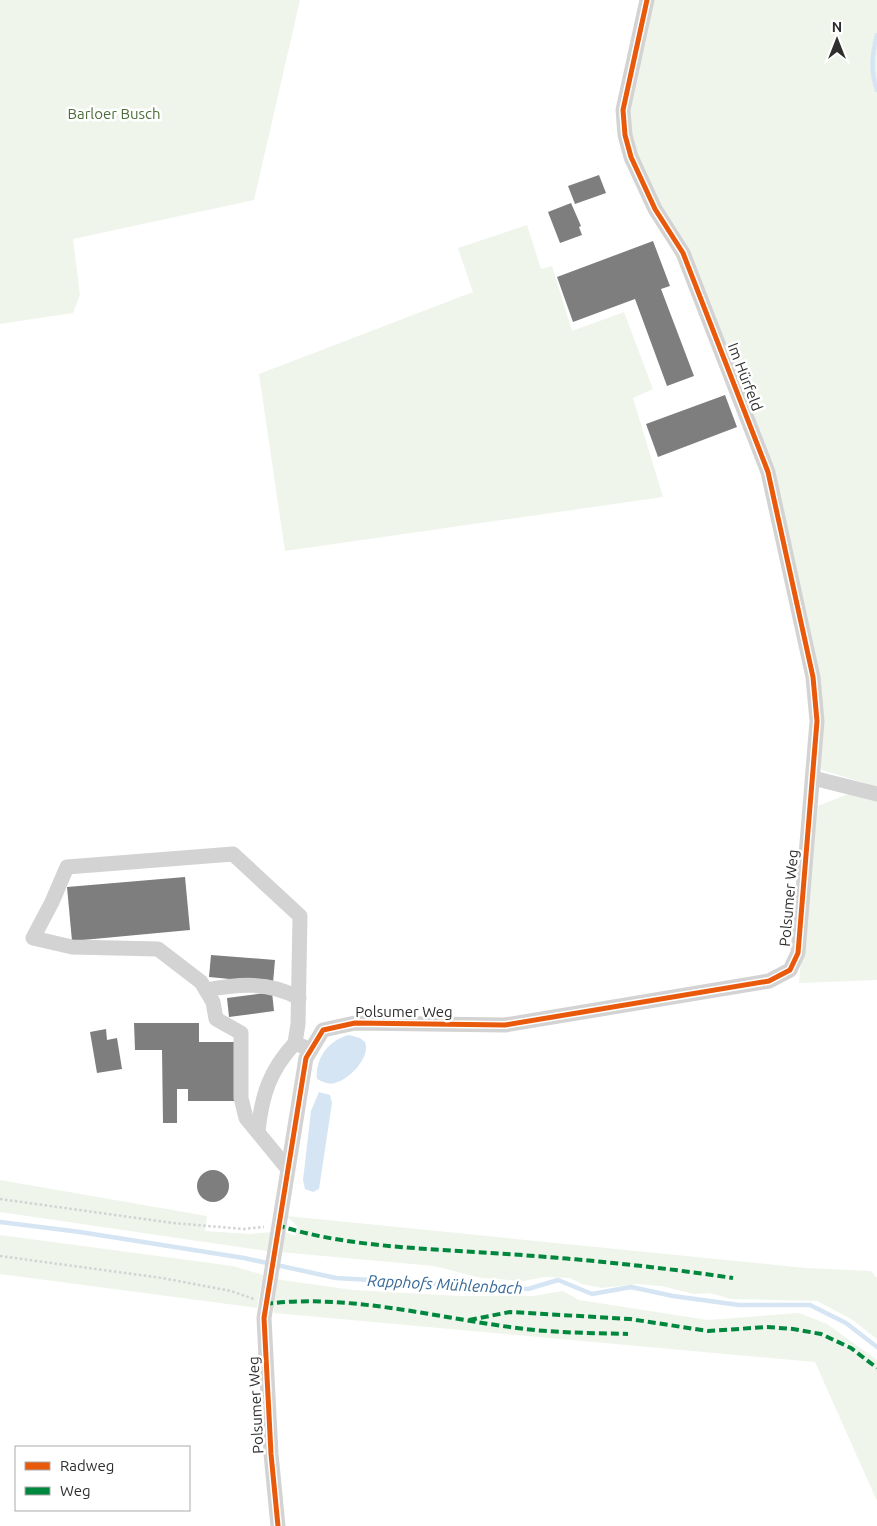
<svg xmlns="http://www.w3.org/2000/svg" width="877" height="1526" font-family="Ubuntu,sans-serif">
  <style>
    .green { fill: #eff5eb }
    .water { fill: #d6e5f3 }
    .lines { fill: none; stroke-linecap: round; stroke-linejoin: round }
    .stream { stroke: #d6e5f3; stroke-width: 4.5 }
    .building { fill: #7e7e7e }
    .path { stroke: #d3d3d3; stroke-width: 2.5; stroke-dasharray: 2.5 2.5; stroke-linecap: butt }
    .minor { stroke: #d3d3d3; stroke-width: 15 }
    .quiet { stroke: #00873e; stroke-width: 4; stroke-dasharray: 8 4; stroke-linecap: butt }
    .cycleway-casing { stroke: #fff; stroke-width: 8 }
    .cycleway { stroke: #e8590c; stroke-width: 5 }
    .labels { text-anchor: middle; stroke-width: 5; stroke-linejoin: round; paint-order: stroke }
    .park-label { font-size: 15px; fill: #4c6d38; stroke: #fff }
    .street-label { font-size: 15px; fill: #2e2e2e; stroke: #fff }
    .water-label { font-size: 16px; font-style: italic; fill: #356896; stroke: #fff }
  </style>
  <rect width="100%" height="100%" fill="#fff"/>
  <g class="green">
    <path d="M0,0H300L254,200L73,239L80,295L73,313L0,324Z"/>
    <path d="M650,0H877V980L799,983L813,808L848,794L877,787L819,769L779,497L646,186L626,120Z"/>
    <path d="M527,225L541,269L552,266L572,331L624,312L653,389L633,398L663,497L285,551L259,374L473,292L458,248Z"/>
    <path d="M0,1180L207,1216L205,1231L250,1234L271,1232L267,1251L0,1212Z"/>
    <path d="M287,1216L806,1268L871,1271L877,1278V1339L851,1319L817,1301L731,1299L709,1293L694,1294L661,1286L637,1284L602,1288L582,1284L570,1278L545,1277L523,1281L481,1278L434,1266L279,1252L282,1231L295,1236L298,1227Z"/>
    <path d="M0,1235L233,1266L263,1275L257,1308L0,1274Z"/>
    <path d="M275,1279L353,1290L460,1296H533L563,1291L579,1300L708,1320L799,1313L827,1324L877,1360V1501L815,1362L274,1313L272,1296Z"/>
  </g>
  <g class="water">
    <path d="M349,1035L360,1038L365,1042C371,1057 350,1079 335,1083C329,1085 323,1082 317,1079C315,1058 329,1040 349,1035Z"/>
    <path d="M319,1092L330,1095L332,1103L319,1189L313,1192L305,1189L303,1180L311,1111Z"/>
  </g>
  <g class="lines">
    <g class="stream">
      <path d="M877,35C872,55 870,70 877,90"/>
      <path d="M0,1222L80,1232L244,1258L336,1278L528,1289L558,1280L592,1294L631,1287L673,1296L739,1305H810L846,1323L877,1347"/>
    </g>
  </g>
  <g class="building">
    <path d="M599,175L606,193L575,204L568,186Z"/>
    <path d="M571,203L581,226L579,227L582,235L560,243L548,212Z"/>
    <path d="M653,241L670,286L661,289L694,376L667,386L635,299L573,322L557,277Z"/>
    <path d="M725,395L737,427L658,457L646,424Z"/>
    <path d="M185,877L190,930L72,941L67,887Z"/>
    <path d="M211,955L275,960L273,983L209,977Z"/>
    <path d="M272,992L274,1011L229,1017L227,998Z"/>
    <path d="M134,1023H199V1042H234L235,1101H188V1089H177V1123H163L162,1050H135Z"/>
    <path d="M106,1029L107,1040L117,1038L122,1069L97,1073L90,1032Z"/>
    <circle cx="213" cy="1186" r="16"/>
  </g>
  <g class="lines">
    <g class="path">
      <path d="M0,1199L173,1223L244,1229L264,1227"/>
      <path d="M0,1256L162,1278L231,1291L254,1299"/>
    </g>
    <g class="minor">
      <path d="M813,778L877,794"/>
      <path d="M206,990C238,984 269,981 299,998"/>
      <path d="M258,1131C262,1094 270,1070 295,1043"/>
      <path d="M287,1168L246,1118L241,1098V1033L216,1019L213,1002L201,982L158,949L72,947L33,938L52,902L67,867L233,854L300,916L298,1024L295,1043L311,1050"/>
      <path d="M278,1526L271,1454L264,1318L306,1058L323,1030L355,1023L505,1025L769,981L790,970L798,953L817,721L813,677L768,472L683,253L655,209L631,157L625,135L623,110L647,0"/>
    </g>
    <g class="quiet">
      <path d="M277,1225C345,1247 420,1248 491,1253C572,1258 653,1266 733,1278"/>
      <path d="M265,1304C351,1293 440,1319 525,1329C559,1333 594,1333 628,1334"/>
      <path d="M469,1320L510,1312L630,1319L708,1331L767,1327L793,1329L821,1334L851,1348L877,1368"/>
    </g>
    <g class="cycleway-casing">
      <path id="cycleway" d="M278,1526L271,1454L264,1318L306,1058L323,1030L355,1023L505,1025L769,981L790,970L798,953L817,721L813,677L768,472L683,253L655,209L631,157L625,135L623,110L647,0"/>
    </g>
    <use href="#cycleway" class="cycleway"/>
  </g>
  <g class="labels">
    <g class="park-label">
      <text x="114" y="119">Barloer Busch</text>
    </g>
    <g class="street-label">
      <text transform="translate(745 377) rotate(69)" y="5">Im Hürfeld</text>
      <text transform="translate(789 898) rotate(-85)" y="5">Polsumer Weg</text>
      <text x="404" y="1017">Polsumer Weg</text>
      <text transform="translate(256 1405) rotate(-93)" y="5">Polsumer Weg</text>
    </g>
    <g class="water-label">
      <text transform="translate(445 1284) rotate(3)" y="6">Rapphofs Mühlenbach</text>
    </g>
  </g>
  <rect x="15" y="1446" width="175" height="65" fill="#ffffff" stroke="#ababab"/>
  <rect x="25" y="1462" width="25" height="8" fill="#e8590c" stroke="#ababab"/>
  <text x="60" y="1471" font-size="15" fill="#2e2e2e">Radweg</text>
  <rect x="25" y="1487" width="25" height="8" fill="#00873e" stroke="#ababab"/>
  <text x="60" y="1496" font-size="15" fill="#2e2e2e">Weg</text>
  <g transform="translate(837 40)" stroke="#ffffff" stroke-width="4" paint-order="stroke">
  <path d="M0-4L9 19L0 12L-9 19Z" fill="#2e2e2e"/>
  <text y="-8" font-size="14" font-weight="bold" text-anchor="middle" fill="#2e2e2e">N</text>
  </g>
</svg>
